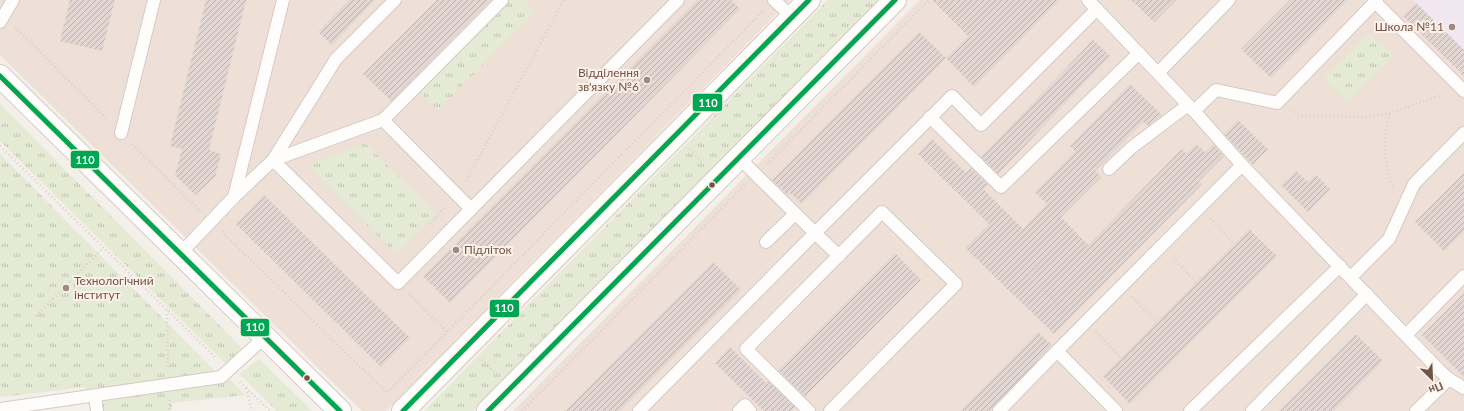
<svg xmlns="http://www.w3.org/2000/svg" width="1464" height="411" font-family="Lato,sans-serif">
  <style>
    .residential { fill: #eee0d7 }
    .education { fill: #f0e7f0 }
    .grass { fill: url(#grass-tufts) }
    .building { fill: url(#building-hatch) }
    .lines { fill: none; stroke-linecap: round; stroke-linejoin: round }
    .service-casing { stroke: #d4cac6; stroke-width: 14 }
    .tertiary-casing { stroke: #d4cac6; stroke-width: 24 }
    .secondary-casing { stroke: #d4cac6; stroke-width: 24 }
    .path { stroke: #d8cfcd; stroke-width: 2.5; stroke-dasharray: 1 3; stroke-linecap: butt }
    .service { stroke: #fefdfc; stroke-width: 12 }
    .tertiary { stroke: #fefdfc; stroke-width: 22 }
    .secondary { stroke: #fefdfc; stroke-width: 22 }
    .bus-1-casing { stroke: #fdf2e9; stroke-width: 8 }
    .bus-1 { stroke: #00a651; stroke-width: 5 }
    .poi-dot { fill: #9f8a82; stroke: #fdf2e9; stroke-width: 1.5 }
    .bus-dot { fill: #70534b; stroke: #fdf2e9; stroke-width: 1.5 }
    .labels { text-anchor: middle; stroke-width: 4; stroke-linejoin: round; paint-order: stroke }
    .poi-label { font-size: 12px; fill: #70534b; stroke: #fdf2e9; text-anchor: end }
    .line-badge { stroke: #fdf2e9; stroke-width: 1.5 }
    .badge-label { font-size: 11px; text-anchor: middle; font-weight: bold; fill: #fff }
  </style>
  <defs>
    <pattern id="grass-tufts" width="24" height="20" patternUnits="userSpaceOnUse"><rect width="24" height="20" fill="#e4ead4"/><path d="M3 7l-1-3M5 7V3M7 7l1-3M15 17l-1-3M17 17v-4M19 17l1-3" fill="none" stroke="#bdc0ae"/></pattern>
    <pattern id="building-hatch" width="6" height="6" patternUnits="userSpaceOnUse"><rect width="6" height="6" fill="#e1d6d1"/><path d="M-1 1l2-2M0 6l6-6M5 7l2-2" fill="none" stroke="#bbb0ac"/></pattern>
  </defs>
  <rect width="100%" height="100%" fill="#f5efe9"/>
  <g class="residential">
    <path d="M0,0H790L386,411H362L0,55Z"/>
    <path d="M920,0H1464V411H513Z"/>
  </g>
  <path class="education" d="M1413,0H1464V50L1416,3Z"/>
  <g class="grass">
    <path d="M509,0H524L535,12L438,110L419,91Z"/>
    <path d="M828,0H879L473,411H424Z"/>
    <path d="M1369,33L1393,56L1348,103L1324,79Z"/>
    <path d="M0,104L242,348L226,364L0,141Z"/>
    <path d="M365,143L436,213L397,255L308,166Z"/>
    <path d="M0,154L216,372L171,380L172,390L229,379L245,395L172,403V411H90L85,387L0,397Z"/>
    <path d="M259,359L312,411H277L239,374Z"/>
  </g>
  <g class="building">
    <path d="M70,0H115L102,51L60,41Z"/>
    <path d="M206,0H246L209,150L221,154L215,177L195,195L175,175L182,149L170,146Z"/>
    <path d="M349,0H375L332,45L318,32Z"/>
    <path d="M437,0H491L391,101L363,74Z"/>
    <path d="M697,0H731L740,9L450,303L423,276Z"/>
    <path d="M932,0H1060L974,87L946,58L968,36Z"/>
    <path d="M1131,0H1176L1154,22Z"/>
    <path d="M1290,0H1348L1271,78L1241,49Z"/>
    <path d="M1416,3L1464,50V76L1403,16Z"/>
    <path d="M919,32L946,58L802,204L790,193L788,195L772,180Z"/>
    <path d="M1093,40L1110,56L998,174L981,157Z"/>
    <path d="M1130,84L1162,115L1148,126L1143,122L1095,171L1101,177L1061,217L1088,245L1182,149L1186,154L1196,144L1205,152L1213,144L1224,156L1199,181L1202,184L1054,334L965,248L989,224L918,154L932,139L966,173L971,168L988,185L983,189L1023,229L1047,204L1035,192L1075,151L1070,146Z"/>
    <path d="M1238,120L1268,149L1253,165L1224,134Z"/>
    <path d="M1296,171L1308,182L1316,175L1330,189L1308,212L1281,185Z"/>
    <path d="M1464,173V232L1444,251L1415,222Z"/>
    <path d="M264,195L410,338L381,367L236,224Z"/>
    <path d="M1249,229L1277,256L1130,404L1103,376Z"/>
    <path d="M895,253L921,280L805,397L778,370Z"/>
    <path d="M713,262L741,290L620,411H565Z"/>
    <path d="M1464,293V377L1422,335Z"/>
    <path d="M1038,332L1052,345L990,411H960Z"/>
    <path d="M1356,334L1383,361L1334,411H1279Z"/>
    <path d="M730,347L766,383L768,381L795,407L791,411H764L715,363Z"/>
  </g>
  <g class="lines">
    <g class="service-casing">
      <g id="service">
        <path d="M774,0L792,17"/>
        <path d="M1088,0L1194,111L1242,165L1439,370L1449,379L1464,388"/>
        <path d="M1375,2L1464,91"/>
        <path d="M0,22L13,0"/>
        <path d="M1158,73L1229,0"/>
        <path d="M1194,111L1216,90L1277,103L1377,0"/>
        <path d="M930,117L1001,187L1139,53"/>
        <path d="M383,120L471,209"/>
        <path d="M121,133L154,0"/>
        <path d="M738,157L815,233L952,96L981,125L1097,9"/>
        <path d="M273,160L398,283L678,0"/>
        <path d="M273,160L383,120L502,0"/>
        <path d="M1109,169L1131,148L1188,105"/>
        <path d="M234,197L283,0"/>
        <path d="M766,242L795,214"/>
        <path d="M180,254L234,197L273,160L336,59L395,0"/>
        <path d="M1351,277L1389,239L1414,184L1464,133"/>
        <path d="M1406,335L1464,276"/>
        <path d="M1057,351L1242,165"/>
        <path d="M95,396L97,411"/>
        <path d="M0,409L221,377L265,337"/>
        <path d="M639,411L815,233L839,256"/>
        <path d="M739,411L745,405L750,411"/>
        <path d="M809,411L746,349L882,212L956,284L830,411"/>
        <path d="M999,411L1057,351L1116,411"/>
        <path d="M1190,411L1340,266"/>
        <path d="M1252,411L1367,294"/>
        <path d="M1416,411L1449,379"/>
      </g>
    </g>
    <g class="tertiary-casing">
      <path id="tertiary" d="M0,76L340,411"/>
    </g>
    <g class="secondary-casing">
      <g id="secondary">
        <path d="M403,411L809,0"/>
        <path d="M488,411L895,0"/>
      </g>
    </g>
    <g class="path">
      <path d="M15,27L107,119"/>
      <path d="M1291,110L1302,116L1367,117L1390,113L1439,96H1446"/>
      <path d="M1390,114C1382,137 1384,166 1394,189"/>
      <path d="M132,144L200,211"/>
      <path d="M0,146L217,359"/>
      <path d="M690,149L703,163"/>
      <path d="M767,164L929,0"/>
      <path d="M466,181L564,0"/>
      <path d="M1210,218L1234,244"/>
      <path d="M431,224L445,206"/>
      <path d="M222,232L387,393L762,12"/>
      <path d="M1173,258L1196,282"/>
      <path d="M1041,262L1029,274L1068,316"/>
      <path d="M409,294L447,332"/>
      <path d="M1132,297L1157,322"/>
      <path d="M167,310L168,369"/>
      <path d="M36,316L103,248"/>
      <path d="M1096,332L1121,358"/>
      <path d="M482,360L495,373"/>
      <path d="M240,382L270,411"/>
      <path d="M246,388L252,411"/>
      <path d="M169,400V411"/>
      <path d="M522,411L745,185"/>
    </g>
    <use href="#service" class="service"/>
    <use href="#tertiary" class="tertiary"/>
    <use href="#secondary" class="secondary"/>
    <g class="bus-1-casing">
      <g id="bus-1">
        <path d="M0,76L340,411"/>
        <path d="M403,411L809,0"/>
        <path d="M488,411L895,0"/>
      </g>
    </g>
    <use href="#bus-1" class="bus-1"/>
  </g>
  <g class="poi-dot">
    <circle cx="1452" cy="27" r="4"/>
    <circle cx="647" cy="80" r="4"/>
    <circle cx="456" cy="250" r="4"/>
    <circle cx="66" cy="288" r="4"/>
  </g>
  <g class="bus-dot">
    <circle cx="712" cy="185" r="3.5"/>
    <circle cx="307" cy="378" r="3.5"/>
  </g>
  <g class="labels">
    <g class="poi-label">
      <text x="1444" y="31">Школа №11</text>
      <text x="639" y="77">Відділення<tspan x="639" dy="14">зв'язку №6</tspan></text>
      <text x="464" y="254" text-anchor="start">Підліток</text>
      <text x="74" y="285" text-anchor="start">Технологічний<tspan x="74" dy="14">інститут</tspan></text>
    </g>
  </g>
  <g class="line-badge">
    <rect x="692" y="93" width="31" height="19" rx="4" fill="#00a651"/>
    <rect x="70" y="150" width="30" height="19" rx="4" fill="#00a651"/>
    <rect x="489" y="299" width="31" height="19" rx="4" fill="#00a651"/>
    <rect x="240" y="318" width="30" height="19" rx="4" fill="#00a651"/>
  </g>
  <g class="badge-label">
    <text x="708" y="107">110</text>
    <text x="85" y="164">110</text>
    <text x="504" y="312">110</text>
    <text x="255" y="331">110</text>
  </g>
  <g transform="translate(1432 379) rotate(156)" stroke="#fdf2e9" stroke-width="3" paint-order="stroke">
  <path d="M0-3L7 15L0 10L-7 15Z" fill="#70534b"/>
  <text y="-6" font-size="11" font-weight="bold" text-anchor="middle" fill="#70534b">Пн</text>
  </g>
</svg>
